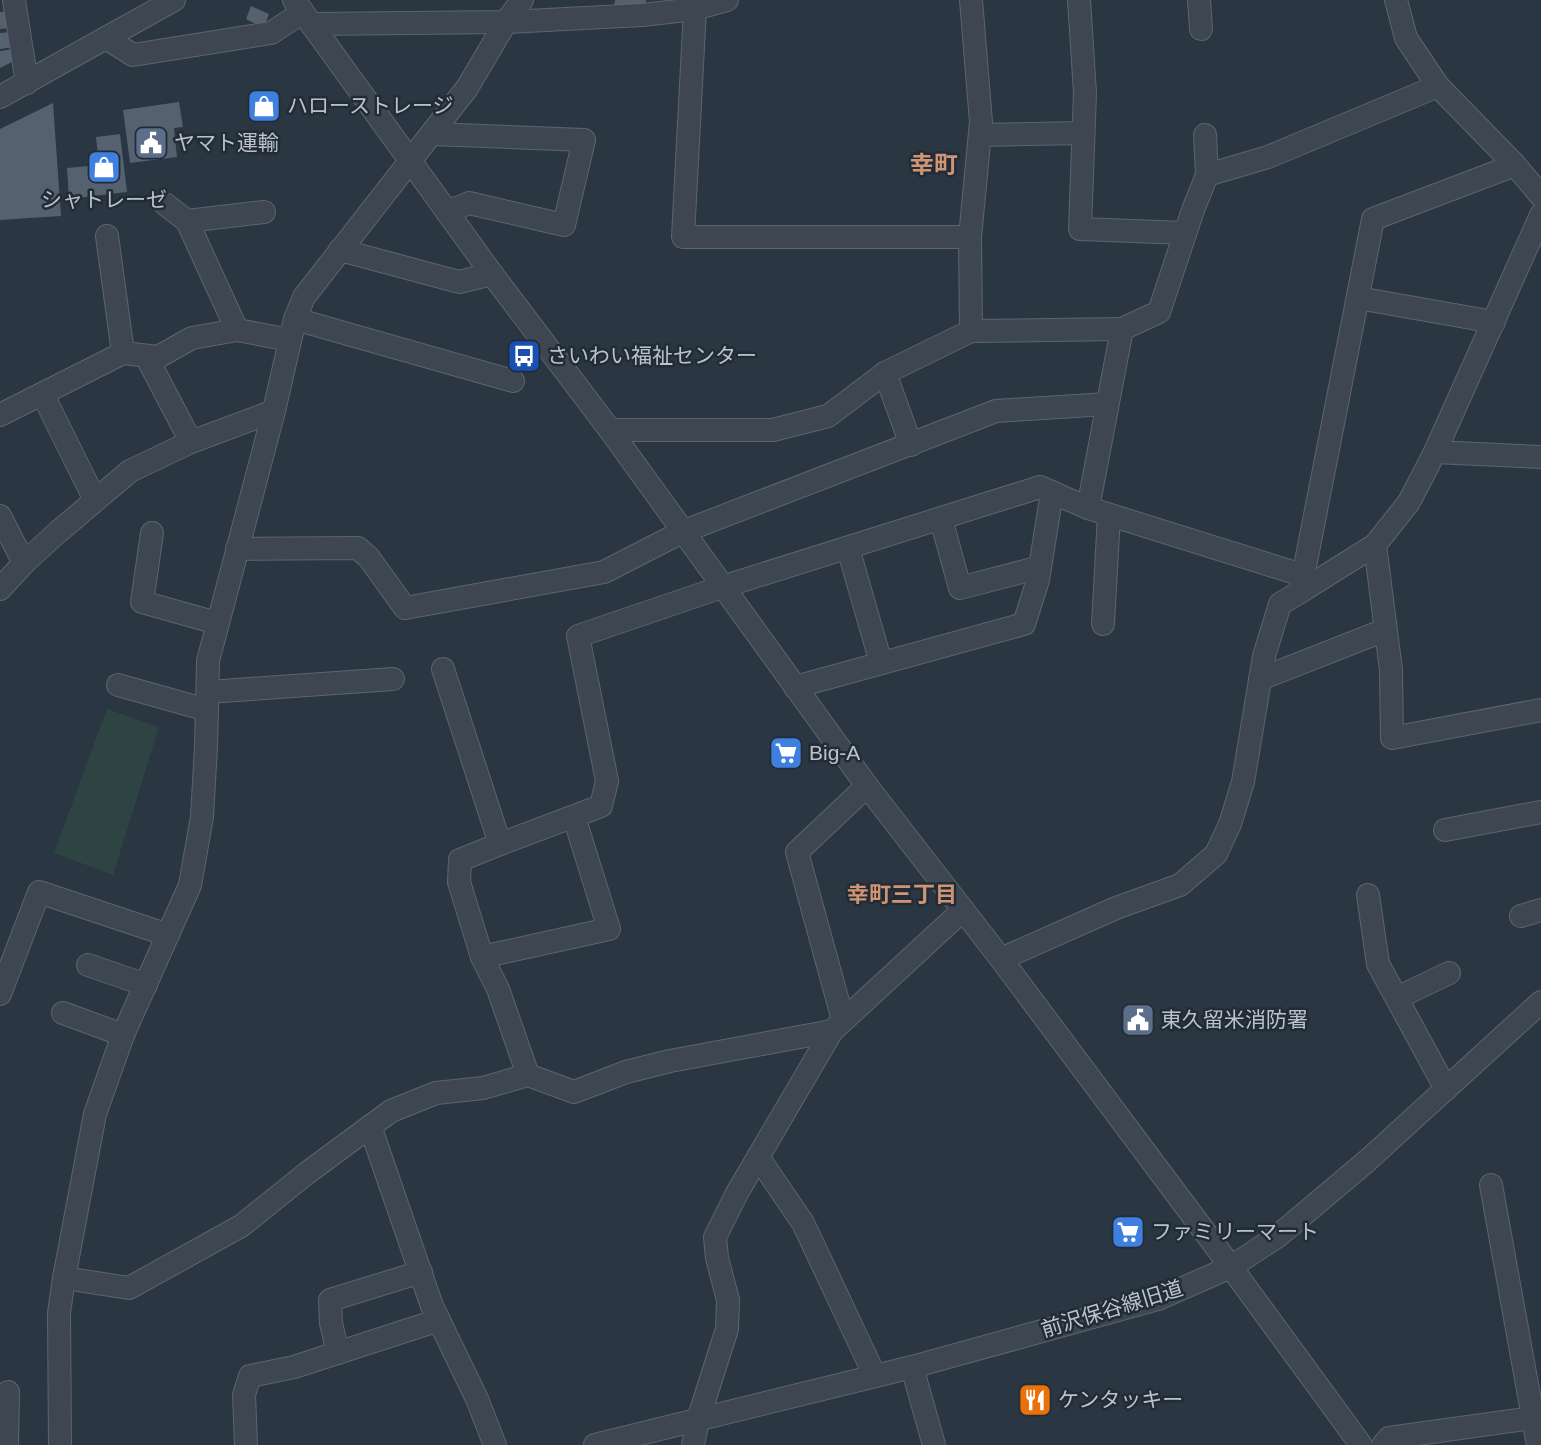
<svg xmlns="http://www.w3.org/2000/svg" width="1541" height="1445" font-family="Arial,'Noto Sans JP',sans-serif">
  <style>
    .green { fill: #2d4443 }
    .building { fill: #55616e }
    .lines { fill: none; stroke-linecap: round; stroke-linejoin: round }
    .minor-casing { stroke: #5c656f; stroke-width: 24 }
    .minor { stroke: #3e4751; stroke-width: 22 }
    .labels { text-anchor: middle; stroke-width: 5; stroke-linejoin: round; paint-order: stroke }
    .poi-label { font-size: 21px; fill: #bbc2cb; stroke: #222c37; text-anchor: start }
    .street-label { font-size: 21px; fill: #bbc2cb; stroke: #222c37 }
    .neighbourhood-label { font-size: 22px; font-weight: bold; fill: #ce9473; stroke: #222c37 }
    .quarter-label { font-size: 24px; font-weight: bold; fill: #ce9473; stroke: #222c37 }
  </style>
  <rect width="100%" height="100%" fill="#2a3641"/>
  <path class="green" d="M107,709L159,727L113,875L54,853Z"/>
  <g class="building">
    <path d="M615,0H646L645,8L614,7Z"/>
    <path d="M251,6L269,14L266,22L256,24L246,19Z"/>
    <path d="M9,11L11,28L0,29V12Z"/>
    <path d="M12,32L14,47L0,49V33Z"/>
    <path d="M14,49L16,60L0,68V51Z"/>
    <path d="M179,102L183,127L174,128L177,157L130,163L123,110Z"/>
    <path d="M53,103L61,216L0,220V129Z"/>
    <path d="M120,134L127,192L69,199L67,168L99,165L96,137Z"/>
  </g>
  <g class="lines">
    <g class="minor-casing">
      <g id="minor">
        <path d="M14,0L27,83"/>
        <path d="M294,0L492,274L610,430L867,786L1001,959L1231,1267L1361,1445"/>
        <path d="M971,0L981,122L970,237L971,331"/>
        <path d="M1079,0L1085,93L1080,229L1185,233"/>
        <path d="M1199,0L1201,29"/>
        <path d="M1396,0L1406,38L1438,86L1515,165L1541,196"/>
        <path d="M695,9L683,237H970"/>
        <path d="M311,24L506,22L642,15L695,9L727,0"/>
        <path d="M106,38L133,55L271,33L303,12"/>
        <path d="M0,97L174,0"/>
        <path d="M432,134L584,140L564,225L469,203L447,212"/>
        <path d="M980,135L1083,133"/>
        <path d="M1207,175L1268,157L1438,86"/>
        <path d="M165,204L187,221L237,330"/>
        <path d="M1541,215L1435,452L1541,457"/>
        <path d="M187,221L264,212"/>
        <path d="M107,236L123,353"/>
        <path d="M340,250L459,282L492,274"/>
        <path d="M1358,298L1494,322"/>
        <path d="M295,319L513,381"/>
        <path d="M1122,329L1088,508L1302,575"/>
        <path d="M146,356L191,442"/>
        <path d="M885,373L911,445"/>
        <path d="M43,395L95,500"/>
        <path d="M0,415L123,353L158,357L192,338L237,330L290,340"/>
        <path d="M610,430H773L828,416L885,373L971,331L1122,329L1159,312L1193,210L1207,175L1205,135"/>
        <path d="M0,516L24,563"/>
        <path d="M941,519L960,588L1040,567"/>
        <path d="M152,533L142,602L217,623"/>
        <path d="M1375,545L1391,670L1392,738L1541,710"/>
        <path d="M848,548L881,663"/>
        <path d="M237,549L358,548L369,558L405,608L604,572L682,532L996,411L1107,404"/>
        <path d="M0,589L24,563L58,532L130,471L191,442L274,411"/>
        <path d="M1300,592L1375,545L1409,502L1435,452"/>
        <path d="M1103,624L1109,515"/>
        <path d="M443,669L500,844L601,806L607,781L578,636L722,587L1040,487L1088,508"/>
        <path d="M1260,679L1385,630"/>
        <path d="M118,685L207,710"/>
        <path d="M795,687L1024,624L1038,580L1052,492"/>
        <path d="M208,692L393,679"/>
        <path d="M1445,830L1541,812"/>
        <path d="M500,844L460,860L459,882L482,957L498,989L528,1075"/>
        <path d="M1368,895L1378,964L1446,1089"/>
        <path d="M1521,916L1541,910"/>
        <path d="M482,957L609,929L574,817"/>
        <path d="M1001,959L1116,908L1180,885L1216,854L1230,824L1243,782L1264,656L1280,604L1300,592L1373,219L1515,165"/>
        <path d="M88,965L146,985"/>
        <path d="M0,994L39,892L168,935"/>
        <path d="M1397,998L1449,973"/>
        <path d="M63,1013L123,1035"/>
        <path d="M843,1020L797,852L867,786"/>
        <path d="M370,1126L432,1306L477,1399L495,1445"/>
        <path d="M758,1157L803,1223L875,1376"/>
        <path d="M1491,1185L1538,1445"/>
        <path d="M64,1278L129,1288L241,1226L307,1173L391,1111L436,1093L483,1088L528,1075L574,1092L626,1072L670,1061L832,1031"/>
        <path d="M338,1353L331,1323L330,1300L421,1272"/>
        <path d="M912,1367L934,1445"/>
        <path d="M7,1445L8,1392"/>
        <path d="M60,1445L59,1313L64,1278L95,1114L123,1035L190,885L202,817L206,747L208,661L274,411L295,319L304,297L467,88L506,22L522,0"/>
        <path d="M246,1445L244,1395L250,1376L294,1367L439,1320"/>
        <path d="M595,1445L912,1367L1158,1299L1231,1267L1278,1236L1368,1160L1541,1002"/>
        <path d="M693,1445L698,1420L727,1329L728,1300L717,1258L715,1237L737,1193L832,1031L963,910"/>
        <path d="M1383,1445L1389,1438L1533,1418"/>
      </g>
    </g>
    <use href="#minor" class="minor"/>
  </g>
  <defs>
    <g id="shop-square" transform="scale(1.725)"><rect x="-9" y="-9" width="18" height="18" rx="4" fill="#3f7fe0" stroke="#222c37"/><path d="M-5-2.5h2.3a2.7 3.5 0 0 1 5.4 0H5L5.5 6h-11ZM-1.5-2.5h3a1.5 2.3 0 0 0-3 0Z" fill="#fff"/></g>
    <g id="civic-square" transform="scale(1.725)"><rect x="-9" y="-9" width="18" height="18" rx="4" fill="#5c6f8a" stroke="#222c37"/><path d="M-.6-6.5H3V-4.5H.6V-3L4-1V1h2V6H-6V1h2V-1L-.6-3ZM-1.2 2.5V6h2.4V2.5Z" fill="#fff"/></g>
    <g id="bus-square" transform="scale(1.725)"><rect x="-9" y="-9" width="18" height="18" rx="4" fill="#1a4fb4" stroke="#222c37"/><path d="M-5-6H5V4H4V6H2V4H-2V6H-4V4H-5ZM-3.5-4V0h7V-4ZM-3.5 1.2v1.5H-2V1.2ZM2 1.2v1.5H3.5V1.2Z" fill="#fff"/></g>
    <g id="supermarket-square" transform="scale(1.725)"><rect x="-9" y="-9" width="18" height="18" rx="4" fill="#3f7fe0" stroke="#222c37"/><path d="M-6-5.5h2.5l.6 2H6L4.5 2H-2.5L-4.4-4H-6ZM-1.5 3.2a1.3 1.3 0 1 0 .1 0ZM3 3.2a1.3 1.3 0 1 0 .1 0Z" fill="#fff"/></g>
    <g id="restaurant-square" transform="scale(1.725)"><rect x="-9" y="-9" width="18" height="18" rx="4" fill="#e8710a" stroke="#222c37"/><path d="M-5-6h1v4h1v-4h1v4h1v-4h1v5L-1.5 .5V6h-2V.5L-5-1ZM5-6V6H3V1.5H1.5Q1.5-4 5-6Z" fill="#fff"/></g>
  </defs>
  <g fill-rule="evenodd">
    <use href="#shop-square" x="264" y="106"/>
    <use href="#civic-square" x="151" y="143"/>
    <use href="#shop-square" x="104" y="167"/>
    <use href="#bus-square" x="524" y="356"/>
    <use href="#supermarket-square" x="786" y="753"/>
    <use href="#civic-square" x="1138" y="1020"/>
    <use href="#supermarket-square" x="1128" y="1232"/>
    <use href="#restaurant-square" x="1035" y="1400"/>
  </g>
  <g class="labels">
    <g class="poi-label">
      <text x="287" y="113">ハローストレージ</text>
      <text x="174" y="150">ヤマト運輸</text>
      <text x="104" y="207" text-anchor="middle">シャトレーゼ</text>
      <text x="547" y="363">さいわい福祉センター</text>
      <text x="809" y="760">Big-A</text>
      <text x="1161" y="1027">東久留米消防署</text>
      <text x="1151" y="1239">ファミリーマート</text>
      <text x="1058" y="1407">ケンタッキー</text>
    </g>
    <g class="street-label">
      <text transform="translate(1112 1309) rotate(-17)" y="7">前沢保谷線旧道</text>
    </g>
    <g class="neighbourhood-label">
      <text x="902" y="902">幸町三丁目</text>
    </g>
    <g class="quarter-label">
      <text x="934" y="173">幸町</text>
    </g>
  </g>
</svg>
